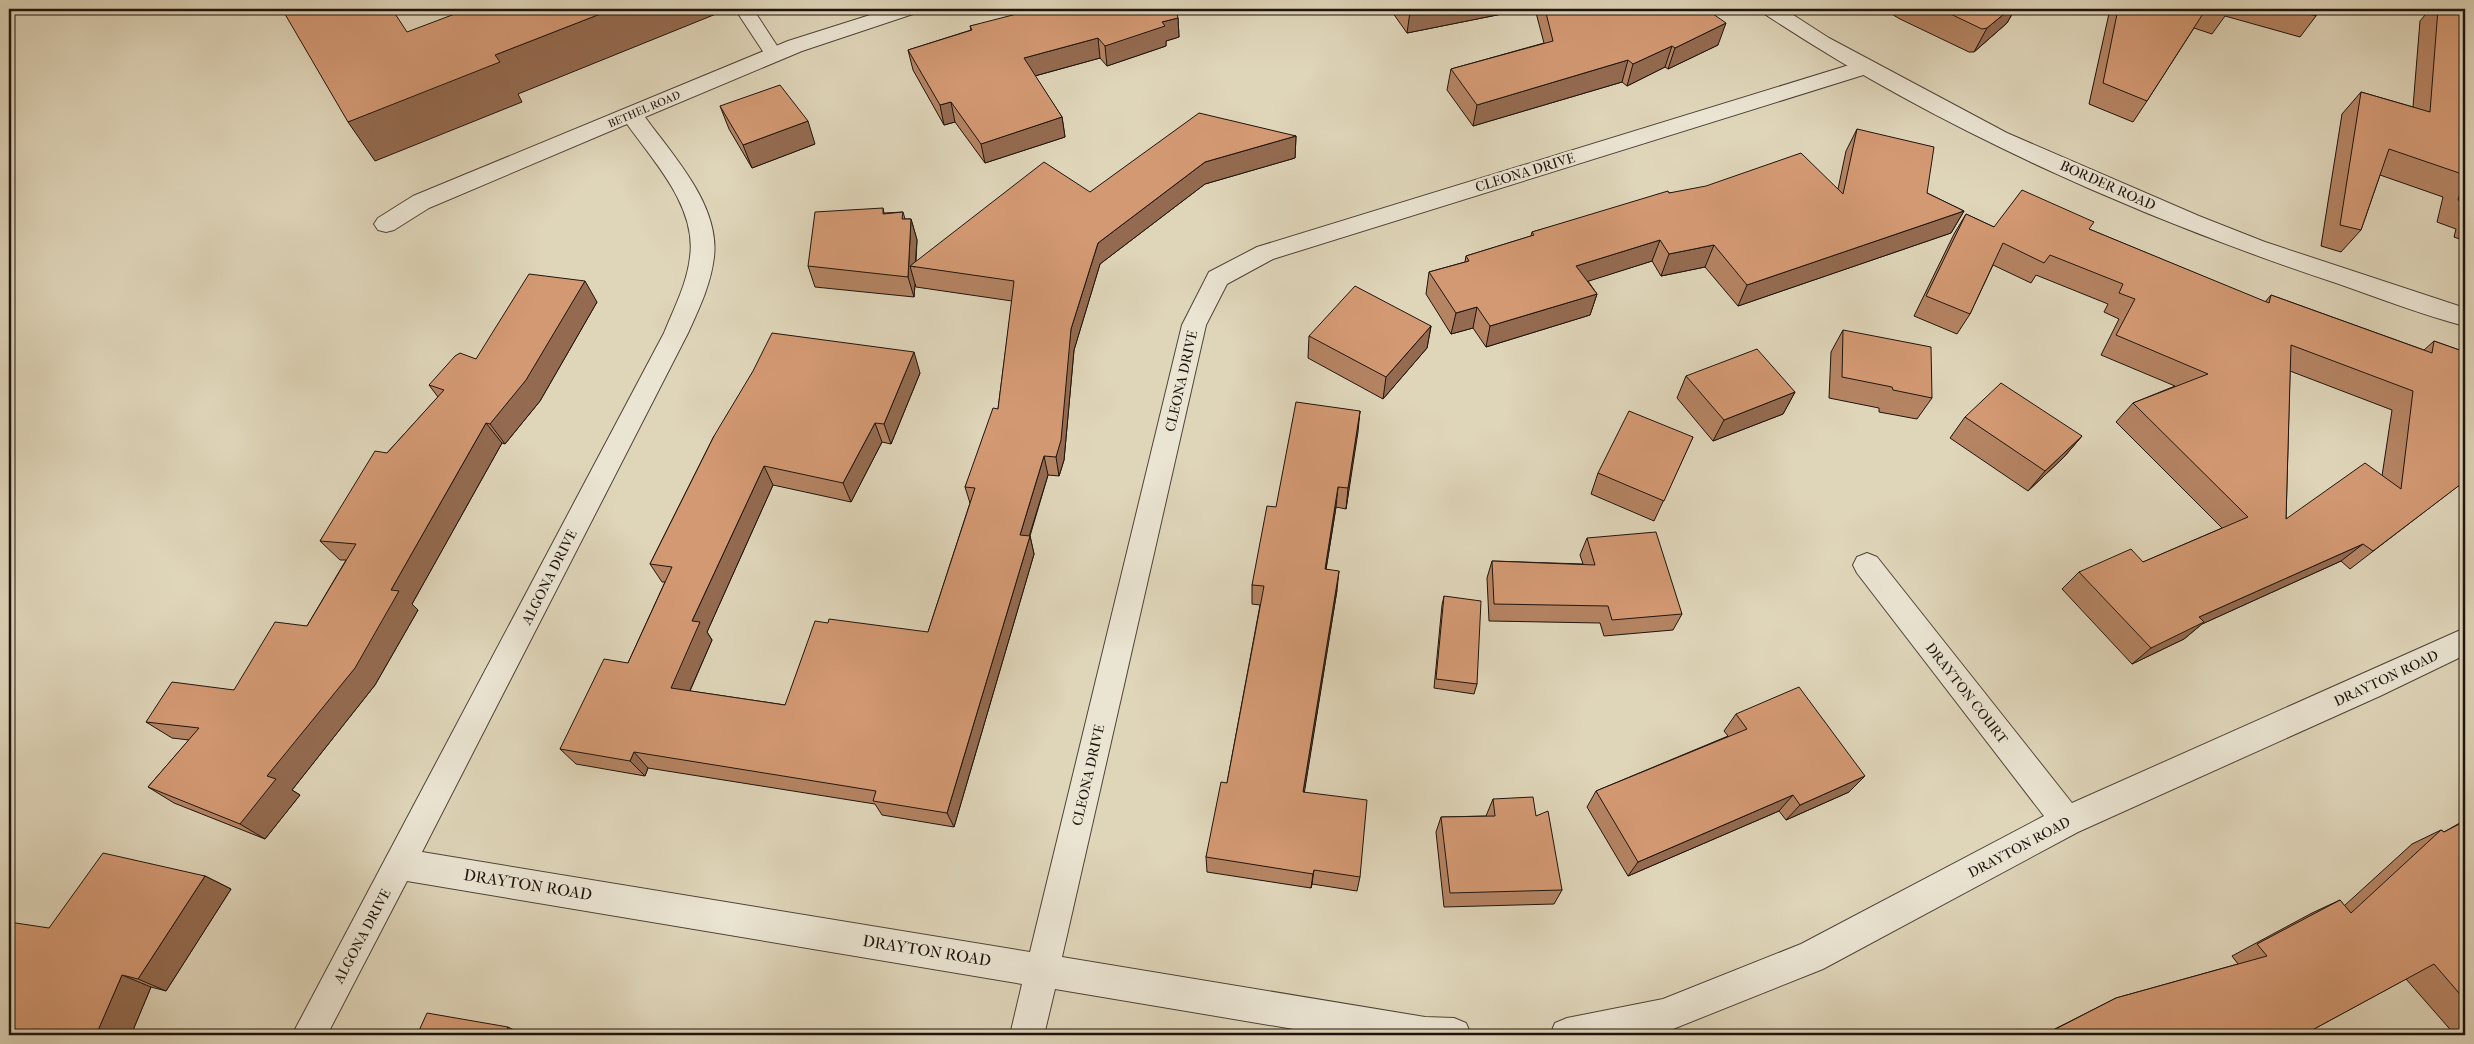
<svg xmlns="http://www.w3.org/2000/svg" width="2474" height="1044" font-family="'IM FELL French Canon',serif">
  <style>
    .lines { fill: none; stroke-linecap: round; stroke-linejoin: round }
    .service-casing { stroke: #4f4438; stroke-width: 2 }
    .minor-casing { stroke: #4f4438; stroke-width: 2 }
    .tertiary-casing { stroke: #4f4438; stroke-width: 2 }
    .service { fill: #eae4d2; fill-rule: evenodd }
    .minor { fill: #eae4d2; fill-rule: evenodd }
    .tertiary { fill: #eae4d2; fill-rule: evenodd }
    .wall { fill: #b58463; stroke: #1f140d; fill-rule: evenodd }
    .shaded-wall { fill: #946b50; stroke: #1f140d }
    .building { fill: #d39973; stroke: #1f140d; fill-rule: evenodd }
    .labels { text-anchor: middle; stroke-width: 5; stroke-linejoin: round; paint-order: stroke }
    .far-street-label { font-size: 11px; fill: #1f140d; stroke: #eae4d2 }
    .street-label { font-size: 14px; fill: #1f140d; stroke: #eae4d2 }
    .near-street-label { font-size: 16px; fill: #1f140d; stroke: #eae4d2 }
  </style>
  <rect width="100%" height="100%" fill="#dfd5b9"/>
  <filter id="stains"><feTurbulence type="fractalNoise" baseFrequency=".004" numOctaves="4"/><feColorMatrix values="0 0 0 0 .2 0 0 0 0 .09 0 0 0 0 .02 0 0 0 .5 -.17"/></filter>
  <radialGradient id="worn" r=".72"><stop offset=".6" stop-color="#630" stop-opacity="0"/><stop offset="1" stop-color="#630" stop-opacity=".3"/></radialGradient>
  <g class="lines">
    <g class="service-casing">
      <path id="service" d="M735,9H753L783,55L780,59H768Z"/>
    </g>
    <g class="minor-casing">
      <g id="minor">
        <path d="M889,9H919L916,13L802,51L645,117C673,156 720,205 714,257C711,284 699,309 688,333L422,852L1030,952L1182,325L1209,272L1257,247L1859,62L1866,60L1873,62L1877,67L1873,72L1273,259L1227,284L1206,325L1062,957L1425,1017L1454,1018L1466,1023L1471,1035H1329L1055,989L1044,1035H1010L1022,984L407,881L327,1035H292L664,333C674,308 687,284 690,257C697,207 654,162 627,124L429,208L394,230L386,232L378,230L374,224L378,218L413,196L788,41Z"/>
        <path d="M1867,553L1877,557L2072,803L2465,628V655L2380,696L2078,832L1823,969L1663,1033L1653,1035H1550L1555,1023L1567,1018L1663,999L1801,944L2044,816L1857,573L1853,565L1857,557Z"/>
      </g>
    </g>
    <g class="tertiary-casing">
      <path id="tertiary" d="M1760,9H1784L1829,38L2007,133L2199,216L2265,242L2465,308V326C2422,315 2379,298 2336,283C2140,218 1936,128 1763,13Z"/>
    </g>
    <use href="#service" class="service"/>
    <use href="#minor" class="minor"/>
    <use href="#tertiary" class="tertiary"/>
  </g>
  <g class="wall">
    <path d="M1390,9H1527L1407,33Z"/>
    <path d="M1535,9H1706L1718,45L1668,69L1665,67L1627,86L1622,82L1473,126L1447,90L1451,69L1544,43Z"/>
    <path d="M1883,9H2015L2007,23L1974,52H1969L1900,19Z"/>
    <path d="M2110,9H2317L2316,16L2300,37L2225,16L2212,34L2194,28L2147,101L2133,122L2089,104Z"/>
    <path d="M2430,9H2465V241L2454,237L2456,229L2437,222L2443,197L2380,175L2361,230L2341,252L2321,246L2342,114L2361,92L2413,107L2420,21Z"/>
    <path d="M1039,13L1178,18L1179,37L1166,41V46L1107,66L1100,58L1035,76L1062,117L1065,137L985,163L955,122L944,125L913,70L908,50L971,30L970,26Z"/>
    <path d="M720,106L815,144L752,168L729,129Z"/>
    <path d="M1857,129L1927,193L1964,211L1951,233L1738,306L1705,267L1661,276L1652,261L1588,281L1597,294L1590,315L1486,347L1473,328L1451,334L1426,294L1429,272L1465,262L1466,256L1531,236L1532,232L1669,193L1838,189L1846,151Z"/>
    <path d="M1296,136L1295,158L1205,184L1100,264L1074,350L1064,460L1059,476L1048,475L1030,536L1034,554L954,827L882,815L875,804L648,768L645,776L576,764L560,749L628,663L665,582H662L650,564L714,436L920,373L891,444L882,442L851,502L773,485L707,632L712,640L690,691L785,705L928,632L970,503L965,487L998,409L1012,301L916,287L915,284L914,297L815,287L808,266L883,208L884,213L903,212L905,219H911L917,240L916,262L1090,192Z"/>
    <path d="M1966,214L1994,227L2089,229L2265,302L2271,295L2424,350L2434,341L2465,352V489L2458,486L2350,569L2341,561L2202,624L2184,639L2132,664L2062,589L2079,572L2143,562L2222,528L2116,422L2133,403L2175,386L2101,355L2119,319L2104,312L2108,304L2036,275L2031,283L1993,265L1970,314L1957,334L1914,316L1954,234ZM2290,371L2392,410L2382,476L2286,519Z"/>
    <path d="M597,302L540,401L505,444L502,443L412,604L418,610L375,685L292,790L300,795L265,839L174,803L148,787L189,740L172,738L146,722L234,690L307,626L346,560H340L320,541L387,453L438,397L429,385L476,359Z"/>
    <path d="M1431,326L1427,348L1383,399L1308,358L1309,336Z"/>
    <path d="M1843,330L1932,398L1917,419L1879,412V408L1829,398L1831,352Z"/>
    <path d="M1686,376L1795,392L1783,414L1713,441L1677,398Z"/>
    <path d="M1360,411L1346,509L1336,507L1326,569L1337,590L1304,792L1360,877L1357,891L1312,884L1311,888L1207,872L1206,857L1227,783L1260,605L1252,604V585Z"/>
    <path d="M1965,417L2082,436L2064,457L2028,491L1950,438Z"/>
    <path d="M1693,437L1654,521L1591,494L1598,473Z"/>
    <path d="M1587,538L1682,614L1673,630L1604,636L1600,623L1489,621L1487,578L1492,561L1583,564L1580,555Z"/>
    <path d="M1444,596L1477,684L1474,694L1434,688L1442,605Z"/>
    <path d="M1736,714L1849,792L1786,820L1779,811L1628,876L1587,807L1596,791L1728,736L1724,731Z"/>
    <path d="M1493,799L1536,816L1562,890L1554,904L1444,907L1436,832L1441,817L1486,816Z"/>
    <path d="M2465,820V1035H2455L2406,979L2303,1035H2043L2116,998L2238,964L2232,956L2312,913L2340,900L2344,906L2412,844L2441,830L2444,832Z"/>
    <path d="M205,876L231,889L166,991L151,987L131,1035L49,928Z"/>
  </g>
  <g class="shaded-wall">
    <path d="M613,9H714L716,14L518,94L522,102L375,161L348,122L495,55Z"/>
    <path d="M1424,9H1527L1407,33L1410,12Z"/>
    <path d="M2010,9H2015L2007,23L1974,52L1987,28Z"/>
    <path d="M1178,18L1179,37L1166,41V46L1107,66L1105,46L1162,22Z"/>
    <path d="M1726,23L1718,45L1668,69L1675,48Z"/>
    <path d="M1098,38L1100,58L1027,78L1024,58Z"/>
    <path d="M1672,46L1665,67L1627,86L1633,64Z"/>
    <path d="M1628,60L1622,82L1473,126L1477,105Z"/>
    <path d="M951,102L955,122L944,125L940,105Z"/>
    <path d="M1062,117L1065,137L985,163L981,144Z"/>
    <path d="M808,121L815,144L752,168L743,145Z"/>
    <path d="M1296,136L1295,158L1205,184L1100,264L1074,350L1064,460L1059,476L1056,457L1071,329L1098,243L1205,162Z"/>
    <path d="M1964,211L1951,233L1738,306L1747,285Z"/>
    <path d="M911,219L917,240L915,267L910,266L915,284L914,297L908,277Z"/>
    <path d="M1660,240L1652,261L1570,287L1576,266Z"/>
    <path d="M1714,245L1705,267L1661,276L1669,254Z"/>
    <path d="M585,281L597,302L540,401L505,444L490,424Z"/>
    <path d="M1597,294L1590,315L1486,347L1490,326Z"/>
    <path d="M1477,307L1473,328L1451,334L1456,313Z"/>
    <path d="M1431,326L1427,348L1383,399L1386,377Z"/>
    <path d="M914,352L920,373L891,444L884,424Z"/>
    <path d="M1795,392L1783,414L1713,441L1724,420Z"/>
    <path d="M1360,411L1358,432L1346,509L1348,488Z"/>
    <path d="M486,423L502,443L412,604L418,610L375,685L292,790L300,795L265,839L240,824L267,776L391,590Z"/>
    <path d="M875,423L882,442L851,502L843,483Z"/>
    <path d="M2082,436L2064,457L2028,491L2045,471Z"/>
    <path d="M1044,456L1048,475L1024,553L1020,535Z"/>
    <path d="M764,466L773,485L707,632L712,640L684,704L671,688L692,621Z"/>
    <path d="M1338,487L1336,507L1323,588L1325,569Z"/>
    <path d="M1030,536L1034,554L954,827L947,813Z"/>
    <path d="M2363,544L2341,561L2202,624L2184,639L2132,664L2151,648L2199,617Z"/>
    <path d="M1339,571L1337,590L1302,807L1303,792Z"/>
    <path d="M634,752L648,768L645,776L630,761Z"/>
    <path d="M1865,776L1849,792L1786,820L1800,805Z"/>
    <path d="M1793,795L1779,811L1628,876L1638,862Z"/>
    <path d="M1314,870L1312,884L1311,888L1313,874Z"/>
    <path d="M205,876L231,889L166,991L138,979Z"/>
    <path d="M122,975L151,987L131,1035H96Z"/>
    <path d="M508,1027L524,1035H505Z"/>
  </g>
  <g class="building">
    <path d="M282,9H392L407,32L468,9H613L495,55L500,62L348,122Z"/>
    <path d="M1036,9L1039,13L1061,9H1176L1178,18L1162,22L1165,26L1105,46L1098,38L1024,58L1062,117L981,144L951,102L940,105L908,50L972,30L970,26Z"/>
    <path d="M1407,9H1424L1410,12Z"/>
    <path d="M1545,9H1706L1726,23L1675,48L1672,46L1633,64L1628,60L1477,105L1451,69L1553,41Z"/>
    <path d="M1940,9H2010L1987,28L1982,29Z"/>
    <path d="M2118,9H2206L2147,101L2103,83Z"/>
    <path d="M2213,9H2228L2227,13Z"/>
    <path d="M2291,9H2317L2316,16Z"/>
    <path d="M2438,9H2465V203L2458,200L2465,175L2389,149L2361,230L2340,225L2361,92L2430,112Z"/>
    <path d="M780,85L808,121L743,145L720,106Z"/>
    <path d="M1199,113L1296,136L1205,162L1098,243L1071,329L1061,440L1056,457L1044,456L1020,535L1030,536L947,813L873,801L876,791L634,752L630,761L560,749L604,659L628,663L672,567L650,564L714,436L753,371L772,333L914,352L884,424L875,423L843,483L764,466L692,621L700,622L671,688L785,705L815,621L828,623L829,619L928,632L975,488L965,487L993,408L998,409L1014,281L910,266L1044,162L1090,192Z"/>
    <path d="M1857,129L1934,147L1927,193L1964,211L1747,285L1714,245L1669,254L1660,240L1576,266L1597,294L1490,326L1477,307L1456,313L1429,272L1469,261L1466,256L1534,235L1532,232L1668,191L1669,193L1706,186L1801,153L1843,194Z"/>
    <path d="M2022,190L2094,222L2089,229L2269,303L2271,295L2432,353L2434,341L2465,352V481L2373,551L2363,544L2199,617L2204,622L2151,648L2079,572L2131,549L2143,562L2248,517L2133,403L2208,374L2116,335L2135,299L2119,293L2123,284L2050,255L2044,263L2003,243L1970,314L1926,296L1966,214L1994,227ZM2291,345L2413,391L2401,489L2365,463L2286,519Z"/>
    <path d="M883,208V214L903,212L902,219H911L908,277L808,266L815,212Z"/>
    <path d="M529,274L585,281L526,380L490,424L486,423L391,590L399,591L355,668L267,776L276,779L240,824L148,787L199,728L146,722L172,682L234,690L275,622L307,626L356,544L320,541L375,451L387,453L444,390L429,385L455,356L460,353L476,359Z"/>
    <path d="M1355,286L1431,326L1386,377L1309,336Z"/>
    <path d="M1843,330L1931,347L1932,398L1893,390L1892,387L1842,377Z"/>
    <path d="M1757,349L1795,392L1724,420L1686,376Z"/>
    <path d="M2001,383L2082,436L2045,471L1965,417Z"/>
    <path d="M1296,402L1360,411L1348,488L1338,487L1325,569L1339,571L1303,792L1367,800L1360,877L1314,870L1313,874L1206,857L1221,782L1227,783L1264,586L1252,585L1267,506L1276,507Z"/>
    <path d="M1629,411L1693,437L1664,501L1598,473Z"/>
    <path d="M1656,532L1682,614L1612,620L1608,606L1494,604L1492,561L1595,565L1587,538Z"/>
    <path d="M1444,596L1481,601L1477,684L1436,679Z"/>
    <path d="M1799,687L1865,776L1800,805L1793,795L1638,862L1596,791L1747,729L1736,714Z"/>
    <path d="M1533,797L1536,816L1548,811L1562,890L1450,893L1441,817L1495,816L1493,799Z"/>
    <path d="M2465,821V1000L2434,964L2303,1035H2044L2116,998L2267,956L2257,944L2340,900L2351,913L2441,830L2444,832Z"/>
    <path d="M103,853L205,876L138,979L122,975L96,1035H9V922L49,928Z"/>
    <path d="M427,1013L508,1027L505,1035H417Z"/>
    <path d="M645,1031L670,1035H643Z"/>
  </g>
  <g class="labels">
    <g class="far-street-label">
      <text transform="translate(644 109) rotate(-23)" y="4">BETHEL ROAD</text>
    </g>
    <g class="street-label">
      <text transform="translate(1525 172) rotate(-17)" y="5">CLEONA DRIVE</text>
      <text transform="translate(2108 185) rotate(24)" y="5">BORDER ROAD</text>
      <text transform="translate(1181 381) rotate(-77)" y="5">CLEONA DRIVE</text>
      <text transform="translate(549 577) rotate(-63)" y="5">ALGONA DRIVE</text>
      <text transform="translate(2386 678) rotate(-25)" y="5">DRAYTON ROAD</text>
      <text transform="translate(1967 693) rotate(52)" y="5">DRAYTON COURT</text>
      <text transform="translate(1088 775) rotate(-77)" y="5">CLEONA DRIVE</text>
      <text transform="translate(2019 847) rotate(-28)" y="5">DRAYTON ROAD</text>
      <text transform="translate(362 936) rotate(-62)" y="5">ALGONA DRIVE</text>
    </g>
    <g class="near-street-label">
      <text transform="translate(528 884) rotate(9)" y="6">DRAYTON ROAD</text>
      <text transform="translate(927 950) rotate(9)" y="6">DRAYTON ROAD</text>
    </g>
  </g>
  <rect width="2474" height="1044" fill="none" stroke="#dfd5b9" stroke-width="30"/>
  <rect x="10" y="10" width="2454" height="1024" fill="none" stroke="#1f140d" stroke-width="2.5"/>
  <rect x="15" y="15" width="2444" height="1014" fill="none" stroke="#1f140d"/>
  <rect width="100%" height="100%" filter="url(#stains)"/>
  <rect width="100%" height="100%" fill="url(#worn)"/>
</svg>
